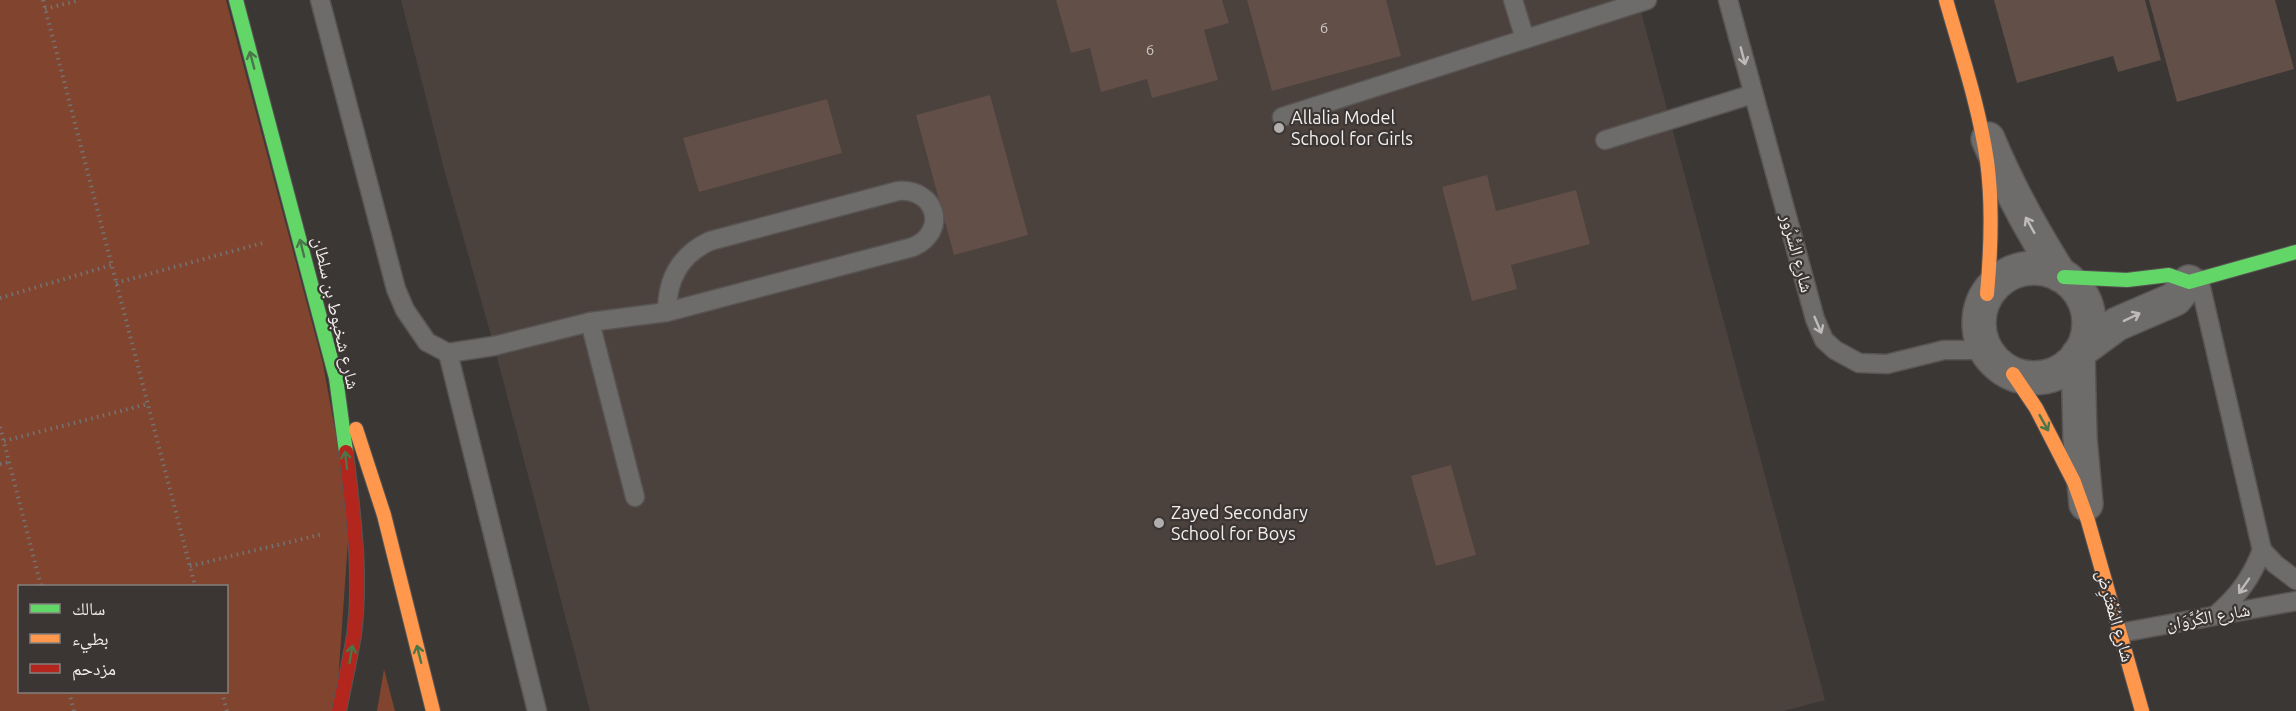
<svg xmlns="http://www.w3.org/2000/svg" width="2296" height="711" font-family="Ubuntu,'Noto Naskh Arabic',sans-serif">
  <style>
    .built { fill: #4b413d }
    .green { fill: #81452f; fill-rule: evenodd }
    .building { fill: #614f48 }
    .lines { fill: none; stroke-linecap: round; stroke-linejoin: round }
    .lane-casing { stroke: #585453; stroke-width: 21 }
    .street-casing { stroke: #585453; stroke-width: 36 }
    .fast-casing { stroke: #585453; stroke-width: 16 }
    .slow-casing { stroke: #585453; stroke-width: 16 }
    .jam-casing { stroke: #585453; stroke-width: 16 }
    .path { stroke: #757272; stroke-width: 4; stroke-dasharray: 1.5 4.5; stroke-linecap: butt }
    .lane { stroke: #6e6c6b; stroke-width: 18 }
    .street { stroke: #6e6c6b; stroke-width: 33 }
    .fast { stroke: #63d668; stroke-width: 14 }
    .slow { stroke: #ff974d; stroke-width: 14 }
    .jam { stroke: #b3261e; stroke-width: 14 }
    .oneway { stroke: #bdbab9 }
    .oneway2 { stroke: #4b7649 }
    .poi-dot { fill: #b2aead; stroke: #3b3634; stroke-width: 2 }
    .labels { text-anchor: middle; stroke-width: 4.5; stroke-linejoin: round; paint-order: stroke }
    .number-label { font-size: 15px; fill: #cec6c4 }
    .poi-label { font-size: 18px; fill: #f2eeed; stroke: #3b3634; text-anchor: start }
    .street-label { font-size: 18px; fill: #f2eeed; stroke: #3b3634 }
  </style>
  <rect width="100%" height="100%" fill="#3a3735"/>
  <path class="built" d="M401,0H1638L1825,700L1784,711H590L494,346L444,169Z"/>
  <g class="green">
    <path d="M0,0H226L323,364L350,512L336,711H0ZM20,586H226V692H20Z"/>
    <path d="M384,669L395,711H377Z"/>
  </g>
  <g class="building">
    <path d="M1056,0H1222L1229,23L1204,30L1218,80L1152,98L1147,79L1101,92L1090,48L1071,53Z"/>
    <path d="M1247,0H1386L1401,56L1272,91Z"/>
    <path d="M1994,0H2145L2161,60L2118,72L2113,56L2017,83Z"/>
    <path d="M2149,0H2275L2294,69L2177,102Z"/>
    <path d="M990,95L1028,235L954,255L916,115Z"/>
    <path d="M827,99L842,153L699,192L683,138Z"/>
    <path d="M1487,175L1496,211L1576,190L1590,244L1511,265L1517,289L1472,301L1442,187Z"/>
    <path d="M1451,465L1476,555L1436,566L1411,476Z"/>
  </g>
  <g class="lines">
    <g class="lane-casing">
      <g id="lane">
        <path d="M320,0L396,289L405,310L427,342L448,353L537,711"/>
        <path d="M1513,0L1525,39"/>
        <path d="M1728,0L1815,319L1824,340L1835,350L1859,363L1887,364L1944,350H1986"/>
        <path d="M1282,117L1647,0"/>
        <path d="M1605,140L1753,94"/>
        <path d="M2199,279L2262,550L2275,564L2296,580"/>
        <path d="M590,322L635,497"/>
        <path d="M448,353L494,346L590,322L667,312L913,247C949,231 936,188 898,191L710,241C680,255 667,279 667,312"/>
        <path d="M2216,615C2238,596 2252,577 2262,550"/>
        <path d="M2120,633L2296,601"/>
      </g>
    </g>
    <g class="street-casing">
      <g id="street">
        <path d="M1988,139C2008,187 2032,231 2060,275"/>
        <circle cx="2034" cy="323" r="55"/>
        <path d="M2083,349L2117,324L2175,299L2189,282"/>
        <path d="M2078,355L2080,438L2086,504"/>
      </g>
    </g>
    <g class="fast-casing">
      <g id="fast">
        <path d="M236,0L336,378L346,452"/>
        <path d="M2064,277L2127,280L2169,275L2189,282L2296,252"/>
      </g>
    </g>
    <g class="slow-casing">
      <g id="slow">
        <path d="M1946,0C1961,53 1979,106 1987,161C1993,205 1991,250 1987,294"/>
        <path d="M2013,374L2036,408L2074,482L2088,521L2142,711"/>
        <path d="M356,429L384,515L433,711"/>
      </g>
    </g>
    <g class="jam-casing">
      <path id="jam" d="M339,711C344,686 350,660 354,635C362,574 353,512 346,452"/>
    </g>
    <g class="path">
      <path d="M43,0L195,586"/>
      <path d="M45,9L80,0"/>
      <path d="M116,283L266,242"/>
      <path d="M0,298L112,265"/>
      <path d="M0,427L41,586"/>
      <path d="M4,441L148,404"/>
      <path d="M0,464L9,462"/>
      <path d="M190,566L323,534"/>
      <path d="M69,692L74,711"/>
      <path d="M222,692L227,711"/>
    </g>
    <use href="#lane" class="lane"/>
    <use href="#street" class="street"/>
    <use href="#fast" class="fast"/>
    <use href="#slow" class="slow"/>
    <use href="#jam" class="jam"/>
  </g>
  <defs><path id="oneway-shaft" d="M-6 0H5M1.5-3L5.5 0L1.5 3" fill="none" stroke-width="1.6" stroke-linecap="round" stroke-linejoin="round" transform="scale(1.5)"/></defs>
  <g class="oneway">
    <use href="#oneway-shaft" transform="translate(1743 56) rotate(75)"/>
    <use href="#oneway-shaft" transform="translate(2030 225) rotate(-119)"/>
    <use href="#oneway-shaft" transform="translate(2132 317) rotate(-26)"/>
    <use href="#oneway-shaft" transform="translate(1818 325) rotate(67)"/>
    <use href="#oneway-shaft" transform="translate(2244 586) rotate(125)"/>
  </g>
  <g class="oneway2">
    <use href="#oneway-shaft" transform="translate(252 60) rotate(-105)"/>
    <use href="#oneway-shaft" transform="translate(302 248) rotate(-104)"/>
    <use href="#oneway-shaft" transform="translate(2044 423) rotate(61)"/>
    <use href="#oneway-shaft" transform="translate(346 460) rotate(-97)"/>
    <use href="#oneway-shaft" transform="translate(351 654) rotate(-80)"/>
    <use href="#oneway-shaft" transform="translate(419 654) rotate(-104)"/>
  </g>
  <g class="poi-dot">
    <circle cx="1279" cy="128" r="6"/>
    <circle cx="1159" cy="523" r="6"/>
  </g>
  <g class="labels">
    <g class="number-label">
      <text x="1324" y="33">6</text>
      <text x="1150" y="55">6</text>
    </g>
    <g class="poi-label">
      <text x="1291" y="124">Allalia Model<tspan x="1291" dy="21">School for Girls</tspan></text>
      <text x="1171" y="519">Zayed Secondary<tspan x="1171" dy="21">School for Boys</tspan></text>
    </g>
    <g class="street-label">
      <text transform="translate(1797 253) rotate(75)" y="6">شارع السُّرُور</text>
      <text transform="translate(336 313) rotate(77)" y="6">شارع شخبوط بن سلطان</text>
      <text transform="translate(2115 616) rotate(74)" y="6">شارع المُعْتَرِض</text>
      <text transform="translate(2208 617) rotate(-10)" y="6">شارع الكُرَّوَان</text>
    </g>
  </g>
  <rect x="18" y="585" width="210" height="108" fill="#3b3634" stroke="#84807e" stroke-width="1.5"/>
  <rect x="30" y="604" width="30" height="9" fill="#63d668" stroke="#84807e" stroke-width="1.5"/>
  <text x="72" y="615" font-size="18" fill="#f2eeed">سالك</text>
  <rect x="30" y="634" width="30" height="9" fill="#ff974d" stroke="#84807e" stroke-width="1.5"/>
  <text x="72" y="645" font-size="18" fill="#f2eeed">بطيء</text>
  <rect x="30" y="664" width="30" height="9" fill="#b3261e" stroke="#84807e" stroke-width="1.5"/>
  <text x="72" y="675" font-size="18" fill="#f2eeed">مزدحم</text>
</svg>
